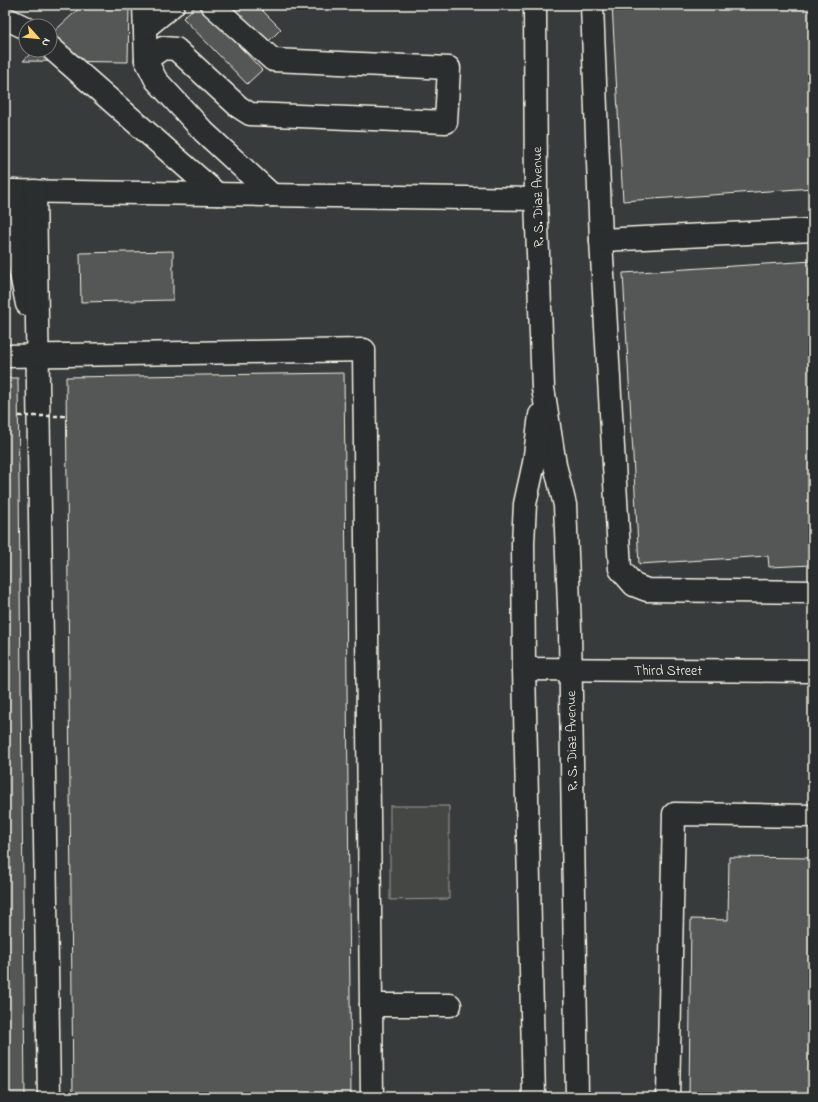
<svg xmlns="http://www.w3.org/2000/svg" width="818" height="1102" font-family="'Indie Flower',sans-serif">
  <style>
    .built { fill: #373a3a; fill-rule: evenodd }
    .green { fill: #444645; stroke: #9c9c96 }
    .building { fill: #555756; stroke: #f4f1e8 }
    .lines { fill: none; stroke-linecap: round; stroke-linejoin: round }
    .minor-casing { stroke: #f4f1e8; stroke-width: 25 }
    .minor { stroke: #2a2d2e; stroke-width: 22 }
    .path-bridge { stroke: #f4f1e8; stroke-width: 2.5; stroke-dasharray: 4 3; stroke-linecap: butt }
    .labels { text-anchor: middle; stroke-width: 3; stroke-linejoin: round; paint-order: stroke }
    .street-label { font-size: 14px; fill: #f4f1e8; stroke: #2a2d2e }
  </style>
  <rect width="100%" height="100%" fill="#2a2d2e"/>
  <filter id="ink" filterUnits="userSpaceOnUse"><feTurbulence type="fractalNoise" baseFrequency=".025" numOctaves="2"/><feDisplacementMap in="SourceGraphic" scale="8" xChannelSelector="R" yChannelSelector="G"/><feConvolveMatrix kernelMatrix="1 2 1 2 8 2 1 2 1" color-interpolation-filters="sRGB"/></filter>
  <g filter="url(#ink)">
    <path class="built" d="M5,5H813V1097H5ZM26,26H50V50H26Z"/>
    <path class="green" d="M390,806H449V899L390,900Z"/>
    <g class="building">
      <path d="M83,5H129L128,62L23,61L34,50H50V35Z"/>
      <path d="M197,5H200L262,70L247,84L183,18Z"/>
      <path d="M224,5H257L281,29L264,46Z"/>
      <path d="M612,5H813V188L623,201Z"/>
      <path d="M173,251V300L81,302L80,253Z"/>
      <path d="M813,261V565L769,567L768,556L639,564L623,273Z"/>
      <path d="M344,373L351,1097H73L66,377Z"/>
      <path d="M5,378H18L25,1097H5Z"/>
      <path d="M729,857L813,858V1097H689L691,919L728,920Z"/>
    </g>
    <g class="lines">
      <g class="minor-casing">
        <g id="minor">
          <path d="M144,5L146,60L156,80L204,132L272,195"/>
          <path d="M535,5L536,199L543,388L555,465L565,505L570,629L577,1097"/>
          <path d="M592,5L601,240L620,569L634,585L647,590L813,592"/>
          <path d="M5,18L26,28"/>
          <path d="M145,28L173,5"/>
          <path d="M50,47L217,194"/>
          <path d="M146,60L163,48L176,49L239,107L250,114L446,122L449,68L273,60L212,5"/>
          <path d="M5,191L536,199"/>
          <path d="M14,191V240L27,304"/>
          <path d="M35,191L49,1097"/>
          <path d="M601,240L813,230"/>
          <path d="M5,356L364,350L372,1097"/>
          <path d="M524,669L813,671"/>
          <path d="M371,1005H450"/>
          <path d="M534,1097L524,669L523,543L525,504L534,463L540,415"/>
          <path d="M668,1097L674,814L813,816"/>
        </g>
      </g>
      <use href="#minor" class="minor"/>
      <path class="path-bridge" d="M19,416H66"/>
    </g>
  </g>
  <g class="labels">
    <g class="street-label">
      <text transform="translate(537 197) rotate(-91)" y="5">R. S. Diaz Avenue</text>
      <text x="668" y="675">Third Street</text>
      <text transform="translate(571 741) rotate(-91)" y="5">R. S. Diaz Avenue</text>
    </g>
  </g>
  <rect width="818" height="1102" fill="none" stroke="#2a2d2e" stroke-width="20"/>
  <rect x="10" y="10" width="798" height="1082" fill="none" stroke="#f4f1e8" stroke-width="1.5" filter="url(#ink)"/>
  <g transform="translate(38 38) rotate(117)"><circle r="19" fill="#2a2d2e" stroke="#7b7b78"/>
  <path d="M0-3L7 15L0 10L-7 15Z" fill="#ffd166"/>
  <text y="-6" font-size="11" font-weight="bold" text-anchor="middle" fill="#f4f1e8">N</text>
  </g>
</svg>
